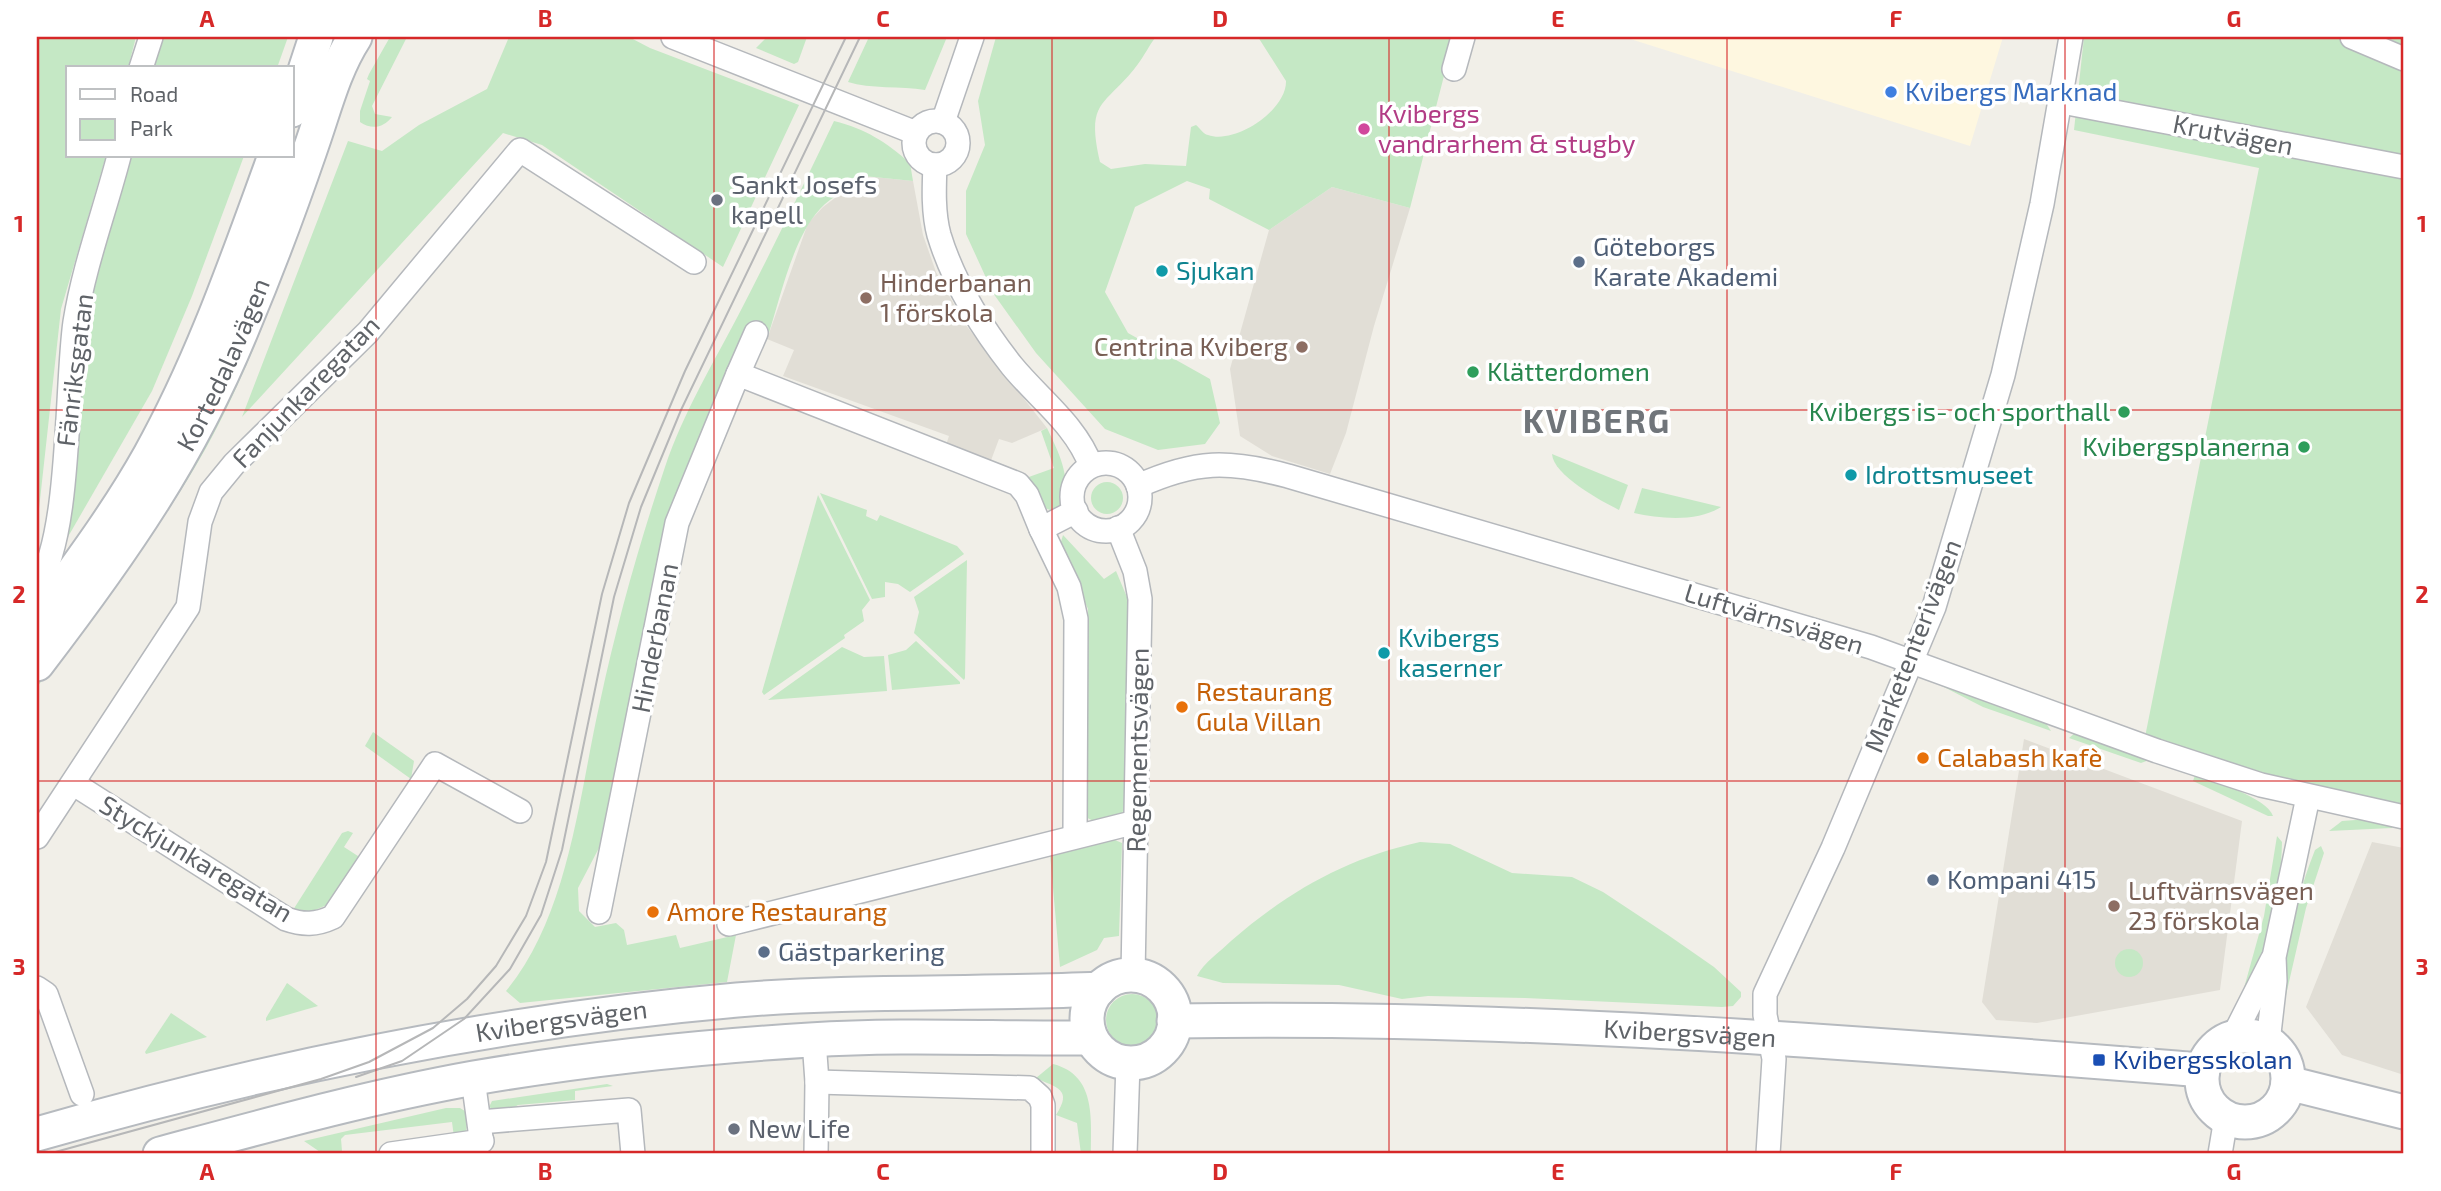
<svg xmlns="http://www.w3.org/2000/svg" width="2441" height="1191" font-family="'Exo 2',sans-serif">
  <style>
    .commercial { fill: #fef7e0 }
    .education { fill: #e1ded6 }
    .green { fill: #c5e8c5 }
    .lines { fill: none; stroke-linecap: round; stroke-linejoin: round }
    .street-casing { stroke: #b5b8bc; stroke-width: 26 }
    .secondary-casing { stroke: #b6babf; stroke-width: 37 }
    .street { stroke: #fff; stroke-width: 23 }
    .secondary { stroke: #fff; stroke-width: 33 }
    .tram { stroke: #b6b7b8; stroke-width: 2 }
    .grid { fill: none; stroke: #d62828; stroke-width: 2; stroke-opacity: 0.55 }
    .shop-dot { fill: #3f7fe0; stroke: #fff; stroke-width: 2.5 }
    .hotel-dot { fill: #d1479c; stroke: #fff; stroke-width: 2.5 }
    .worship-dot { fill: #6b7280; stroke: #fff; stroke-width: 2.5 }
    .service-dot { fill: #5c6f8a; stroke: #fff; stroke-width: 2.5 }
    .culture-dot { fill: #0f9aa8; stroke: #fff; stroke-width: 2.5 }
    .education-dot { fill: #8d6e63; stroke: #fff; stroke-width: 2.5 }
    .leisure-dot { fill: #2e9e5b; stroke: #fff; stroke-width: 2.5 }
    .food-dot { fill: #e8710a; stroke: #fff; stroke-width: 2.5 }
    .transit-dot { fill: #1a4fb4; stroke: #fff; stroke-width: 2.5 }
    .labels { text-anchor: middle; stroke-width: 7; stroke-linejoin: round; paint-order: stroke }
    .shop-label { font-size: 26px; fill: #366cbe; stroke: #fff; text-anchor: start }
    .hotel-label { font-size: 26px; fill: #b23c85; stroke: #fff; text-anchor: start }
    .street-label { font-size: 26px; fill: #5f6368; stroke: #fff }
    .worship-label { font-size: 26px; fill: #5b616d; stroke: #fff; text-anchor: start }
    .service-label { font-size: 26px; fill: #4e5e75; stroke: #fff; text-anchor: start }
    .culture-label { font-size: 26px; fill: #0d838f; stroke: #fff; text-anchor: start }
    .education-label { font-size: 26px; fill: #785e54; stroke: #fff; text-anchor: start }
    .leisure-label { font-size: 26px; fill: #27864d; stroke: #fff; text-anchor: end }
    .food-label { font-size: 26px; fill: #c56008; stroke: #fff; text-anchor: start }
    .transit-label { font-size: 26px; fill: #164399; stroke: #fff; text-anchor: start }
    .district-label { font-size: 33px; font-weight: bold; letter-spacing: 2px; fill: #70757a; stroke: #fff }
    .neatline { fill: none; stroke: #d62828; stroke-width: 2.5 }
    .grid-label { font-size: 23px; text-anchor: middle; font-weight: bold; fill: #d62828 }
  </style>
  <rect width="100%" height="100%" fill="#f1efe8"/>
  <path class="commercial" d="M1624,37H2003L1970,146Z"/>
  <g class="education">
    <path d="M864,176L913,181L923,235L936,272L965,324L1047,428L1012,443L999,439L990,463L945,448L949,436L783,376L794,350L767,339L808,223L823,207Z"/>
    <path d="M1332,187L1410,208L1374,326L1346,433L1330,474L1272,456L1240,436L1230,369L1269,230Z"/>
    <path d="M2024,739L2242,821L2220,990L2037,1023L1996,1020L1982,1002Z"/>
    <path d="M2372,842L2404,848V1075L2342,1055L2306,1007Z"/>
  </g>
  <g class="green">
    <path d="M37,37H136L128,68H68V156H106L61,309L37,527Z"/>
    <path d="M163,37H288L277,68H153Z"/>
    <path d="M390,37H407L372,106L375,114L392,117C383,128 372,130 360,122V111L370,81L367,79L369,74Z"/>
    <path d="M509,37H629L650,48L799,105L723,267L542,145L503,133L242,417L348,141L382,151L419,125L487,89Z"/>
    <path d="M767,37H807L798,62L794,64L756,48Z"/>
    <path d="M869,37H947L925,90C901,86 870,89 848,82Z"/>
    <path d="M996,37H1156C1149,45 1145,55 1138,64C1106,107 1085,98 1100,162L1111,169L1145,164L1186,166L1191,127L1196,125C1200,128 1203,134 1208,135C1235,145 1287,110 1286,81L1258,37H1454L1410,208L1332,187L1269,230L1209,199L1210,189L1187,181L1135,207L1105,292L1128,333L1210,379L1220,423L1205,444L1158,450L1105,429L1036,353L993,293L966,234V191L985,145L978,101Z"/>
    <path d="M2084,37H2404V804L2271,780L2145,737L2259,168L2074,130Z"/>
    <path d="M834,121C866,129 886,142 910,163L913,181L864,176C850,188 832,196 820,209C792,239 780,300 767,339H745L702,433L600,846L578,888L579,911L595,927L616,923L624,930L627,945L676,935L680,948L736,935L727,982L520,1003L506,991C569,915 579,795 600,702C617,623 639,544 665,467C683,413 714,362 741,310C773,248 804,184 834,121Z"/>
    <path d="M128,156H244L192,296L152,391L65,542L80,365L95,271Z"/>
    <path d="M317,164L322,167C287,262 255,359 206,448C158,534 97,610 37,687V683L72,638Z"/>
    <path d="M1047,428C1060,455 1069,473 1065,503L1050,510L1040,506L1026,478L1054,468L1041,431Z"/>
    <path d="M1552,454L1628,485L1619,510C1601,501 1553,475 1552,454Z"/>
    <circle cx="1107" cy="498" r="16"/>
    <path d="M1642,488L1721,507C1698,522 1661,519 1634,513Z"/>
    <path d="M820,493L867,510L866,516L877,521L880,515L957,546L964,554L910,592L898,584L885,582V597L872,599Z"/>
    <path d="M818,495L870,600L862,610L864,621L844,635L845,638L764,695L762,692Z"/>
    <path d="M1063,535L1104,579L1116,571L1129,602L1124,805L1122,816L1095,822L1084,816L1088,609L1060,545Z"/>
    <path d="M967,560L965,678L964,680L914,633L919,612L914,597Z"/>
    <path d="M916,641L960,682V684L892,690L888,655L906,650Z"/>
    <path d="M842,647L864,657L884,656L887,691L768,700Z"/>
    <path d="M1938,684L2044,720L2051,731L1983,707Z"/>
    <path d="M373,732L414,761L411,779L365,746Z"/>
    <path d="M2075,733L2149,760L2141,763L2069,738Z"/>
    <path d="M2195,775C2214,781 2267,798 2273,816H2268L2193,781Z"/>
    <path d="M2369,819L2394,823L2392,828L2329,831L2342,821Z"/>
    <path d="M348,831L353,833L344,847L361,858L329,904L306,914L293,910L342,833Z"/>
    <path d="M2277,836L2282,842C2281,894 2269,945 2246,991L2244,988L2264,916Z"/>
    <path d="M1110,838L1122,843L1119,936L1104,938L1097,950L1060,967L1050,854Z"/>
    <path d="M1420,842L1450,844L1512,873L1572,877L1603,892L1668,935L1714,967L1741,992V997L1733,1006L1722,1007L1525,998L1428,996L1402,999L1339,985L1223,983L1197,976C1204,962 1220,952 1231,941C1287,892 1347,858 1420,842Z"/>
    <path d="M2321,846L2324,853L2306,908L2286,995L2281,998C2285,947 2296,898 2315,850Z"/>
    <circle cx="2129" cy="963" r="14"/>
    <path d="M287,983L318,1006L266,1021V1018Z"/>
    <circle cx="1132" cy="1020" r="26"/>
    <path d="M171,1013L207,1037L146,1054L145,1052Z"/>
    <path d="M1053,1064C1096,1075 1091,1118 1091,1154H1081L1077,1123L1056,1115C1073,1089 1057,1088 1036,1078Z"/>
    <path d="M607,1084L613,1086L575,1091V1100L518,1105L503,1114L489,1107L492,1101Z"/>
    <path d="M446,1108H460L468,1113L466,1133L454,1137L452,1122L345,1135L341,1139L342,1151L323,1154L304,1141Z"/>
  </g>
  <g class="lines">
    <g class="street-casing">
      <g id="street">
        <path d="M673,37L916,133"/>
        <path d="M2352,37L2404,59"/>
        <path d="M141,68L151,37"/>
        <path d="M1454,69L1463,37"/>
        <path d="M2062,102L2404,167"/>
        <circle cx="936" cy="143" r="22"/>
        <path d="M943,122L972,37"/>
        <path d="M935,165C934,188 933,213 939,235C953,281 982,328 1012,366C1039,399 1076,425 1091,466"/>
        <path d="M738,374L756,333"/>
        <circle cx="1106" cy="497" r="34"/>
        <path d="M1138,486C1196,460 1228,460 1288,476L1871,647L2157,751L2261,785L2404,817"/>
        <path d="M1118,528L1135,571L1140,599L1133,975"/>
        <path d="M1041,529L1069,587L1076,619L1075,835"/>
        <path d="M37,585C71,539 66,384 75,322C84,266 105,210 119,156"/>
        <path d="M74,784L286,919C303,925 316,925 333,917L435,764L520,811"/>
        <path d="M37,837L188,607L200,522L211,492L234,464L368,332L520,150L694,262"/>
        <path d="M599,912L677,523L738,374L1018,484L1027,495L1041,529L1076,511"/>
        <path d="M729,924L1136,822"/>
        <path d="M37,988L46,994L82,1094"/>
        <path d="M2233,1037L2272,960"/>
        <path d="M814,1040L817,1082L816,1154"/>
        <path d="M2268,1042L2275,981L2274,957L2308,797"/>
        <path d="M473,1079L481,1138"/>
        <path d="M817,1082L1030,1088L1040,1097L1043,1105V1154"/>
        <path d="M480,1122L629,1110L633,1154"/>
        <path d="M391,1154L482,1141"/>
        <path d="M1125,1154L1128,1063"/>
        <path d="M1768,1154L1774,1059L1765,1015V994L1833,848L1934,607L2003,375L2042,204L2071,37"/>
        <path d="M2220,1154L2226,1118"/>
      </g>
    </g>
    <g class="secondary-casing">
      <g id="secondary">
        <path d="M292,110L316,37"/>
        <path d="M37,622C77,567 117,514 150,455C203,360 238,257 275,156"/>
        <path id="s1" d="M37,664C122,553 191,455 244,324C268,267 290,208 310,150C324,111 333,71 355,37"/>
        <circle cx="1131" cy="1019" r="44"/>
        <path id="s2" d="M1174,1021C1518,1015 1861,1043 2203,1070"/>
        <circle cx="2245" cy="1079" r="43"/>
        <path d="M2288,1083L2404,1112"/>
        <path id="s3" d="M37,1134C266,1068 498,1021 737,1000C857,990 978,995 1099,989"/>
        <path d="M160,1154C264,1126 368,1097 474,1078C585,1059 698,1047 810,1040C904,1034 997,1039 1091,1038"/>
      </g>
    </g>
    <use href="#street" class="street"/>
    <use href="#secondary" class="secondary"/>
    <g class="tram">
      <path d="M356,1077L402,1061L464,1019L510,969L541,915L562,850L614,597L641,507L681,410L860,37"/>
      <path d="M48,1154L321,1079L369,1062L433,1028L467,999L496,966L526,916L546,862L602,594L629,503L685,371L846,37"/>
    </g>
  </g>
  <path class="grid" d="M376,37V1154M714,37V1154M1052,37V1154M1389,37V1154M1727,37V1154M2065,37V1154M37,410H2404M37,781H2404"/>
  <circle class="shop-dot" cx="1891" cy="92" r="7"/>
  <circle class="hotel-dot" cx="1364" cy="129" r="7"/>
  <g class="worship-dot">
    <circle cx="717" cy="200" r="7"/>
    <circle cx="734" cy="1129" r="7"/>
  </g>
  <g class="service-dot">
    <circle cx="1579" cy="262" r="7"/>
    <circle cx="1933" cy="880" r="7"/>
    <circle cx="764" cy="952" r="7"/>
  </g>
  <g class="culture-dot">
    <circle cx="1162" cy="271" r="7"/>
    <circle cx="1851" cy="475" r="7"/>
    <circle cx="1384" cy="653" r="7"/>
  </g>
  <g class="education-dot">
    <circle cx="866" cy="298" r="7"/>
    <circle cx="1302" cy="347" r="7"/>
    <circle cx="2114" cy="906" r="7"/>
  </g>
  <g class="leisure-dot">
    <circle cx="1473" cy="372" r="7"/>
    <circle cx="2124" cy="412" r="7"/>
    <circle cx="2304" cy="447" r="7"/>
  </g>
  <g class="food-dot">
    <circle cx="1182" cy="707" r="7"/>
    <circle cx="1923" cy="758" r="7"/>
    <circle cx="653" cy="912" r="7"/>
  </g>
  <rect class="transit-dot" x="2092" y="1053" width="14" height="14" rx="3.5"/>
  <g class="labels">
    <g class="shop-label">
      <text x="1905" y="101">Kvibergs Marknad</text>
    </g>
    <g class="hotel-label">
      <text x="1378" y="123">Kvibergs<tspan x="1378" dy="30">vandrarhem &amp; stugby</tspan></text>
    </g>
    <g class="street-label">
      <text transform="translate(2233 135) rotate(11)" y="9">Krutvägen</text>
      <text dy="9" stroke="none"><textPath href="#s1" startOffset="354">Kortedalavägen</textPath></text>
      <text transform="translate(75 370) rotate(-83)" y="9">Fänriksgatan</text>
      <text transform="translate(306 392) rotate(-46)" y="9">Fanjunkaregatan</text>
      <text transform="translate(1774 619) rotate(17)" y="9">Luftvärnsvägen</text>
      <text transform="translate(655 638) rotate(-79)" y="9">Hinderbanan</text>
      <text transform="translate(1913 646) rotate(-69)" y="9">Marketenterivägen</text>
      <text transform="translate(1138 750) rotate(-89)" y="9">Regementsvägen</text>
      <text transform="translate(196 859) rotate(31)" y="9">Styckjunkaregatan</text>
      <text dy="9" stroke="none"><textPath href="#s3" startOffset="537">Kvibergsvägen</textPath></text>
      <text dy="9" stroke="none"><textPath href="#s2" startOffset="516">Kvibergsvägen</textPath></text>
    </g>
    <g class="worship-label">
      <text x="731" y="194">Sankt Josefs<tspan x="731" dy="30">kapell</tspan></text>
      <text x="748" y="1138">New Life</text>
    </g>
    <g class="service-label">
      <text x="1593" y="256">Göteborgs<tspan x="1593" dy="30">Karate Akademi</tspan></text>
      <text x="1947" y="889">Kompani 415</text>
      <text x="778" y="961">Gästparkering</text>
    </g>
    <g class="culture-label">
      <text x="1176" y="280">Sjukan</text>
      <text x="1865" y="484">Idrottsmuseet</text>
      <text x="1398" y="647">Kvibergs<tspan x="1398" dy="30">kaserner</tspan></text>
    </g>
    <g class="education-label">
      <text x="880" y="292">Hinderbanan<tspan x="880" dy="30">1 förskola</tspan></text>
      <text x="1288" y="356" text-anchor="end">Centrina Kviberg</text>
      <text x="2128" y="900">Luftvärnsvägen<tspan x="2128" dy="30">23 förskola</tspan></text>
    </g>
    <g class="leisure-label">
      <text x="1487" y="381" text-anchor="start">Klätterdomen</text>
      <text x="2110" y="421">Kvibergs is- och sporthall</text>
      <text x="2290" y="456">Kvibergsplanerna</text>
    </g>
    <g class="food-label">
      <text x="1196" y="701">Restaurang<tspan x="1196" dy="30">Gula Villan</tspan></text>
      <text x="1937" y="767">Calabash kafè</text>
      <text x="667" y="921">Amore Restaurang</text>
    </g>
    <g class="transit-label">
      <text x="2113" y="1069">Kvibergsskolan</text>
    </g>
    <g class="district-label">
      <text x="1597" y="433">KVIBERG</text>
    </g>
  </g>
  <rect width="2441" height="1191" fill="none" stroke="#ffffff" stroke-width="77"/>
  <rect x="66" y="66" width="228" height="91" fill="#ffffff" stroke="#bfc1c3" stroke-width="2"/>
  <rect x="80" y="89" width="35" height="10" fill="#ffffff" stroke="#bfc1c3" stroke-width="2"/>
  <text x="130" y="102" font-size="21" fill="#5f6368">Road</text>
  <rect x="80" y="119" width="35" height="21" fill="#c5e8c5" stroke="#bfc1c3" stroke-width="2"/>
  <text x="130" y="136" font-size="21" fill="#5f6368">Park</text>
  <rect x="38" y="38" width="2364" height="1114" class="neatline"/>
  <g class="grid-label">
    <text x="207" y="27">A</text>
    <text x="545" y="27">B</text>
    <text x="883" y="27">C</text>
    <text x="1220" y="27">D</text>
    <text x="1558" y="27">E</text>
    <text x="1896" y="27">F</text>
    <text x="2234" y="27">G</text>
    <text x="19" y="232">1</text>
    <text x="2422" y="232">1</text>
    <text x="19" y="603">2</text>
    <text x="2422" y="603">2</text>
    <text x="19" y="975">3</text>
    <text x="2422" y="975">3</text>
    <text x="207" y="1180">A</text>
    <text x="545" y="1180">B</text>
    <text x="883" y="1180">C</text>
    <text x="1220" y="1180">D</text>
    <text x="1558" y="1180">E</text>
    <text x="1896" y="1180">F</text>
    <text x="2234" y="1180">G</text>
  </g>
</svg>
